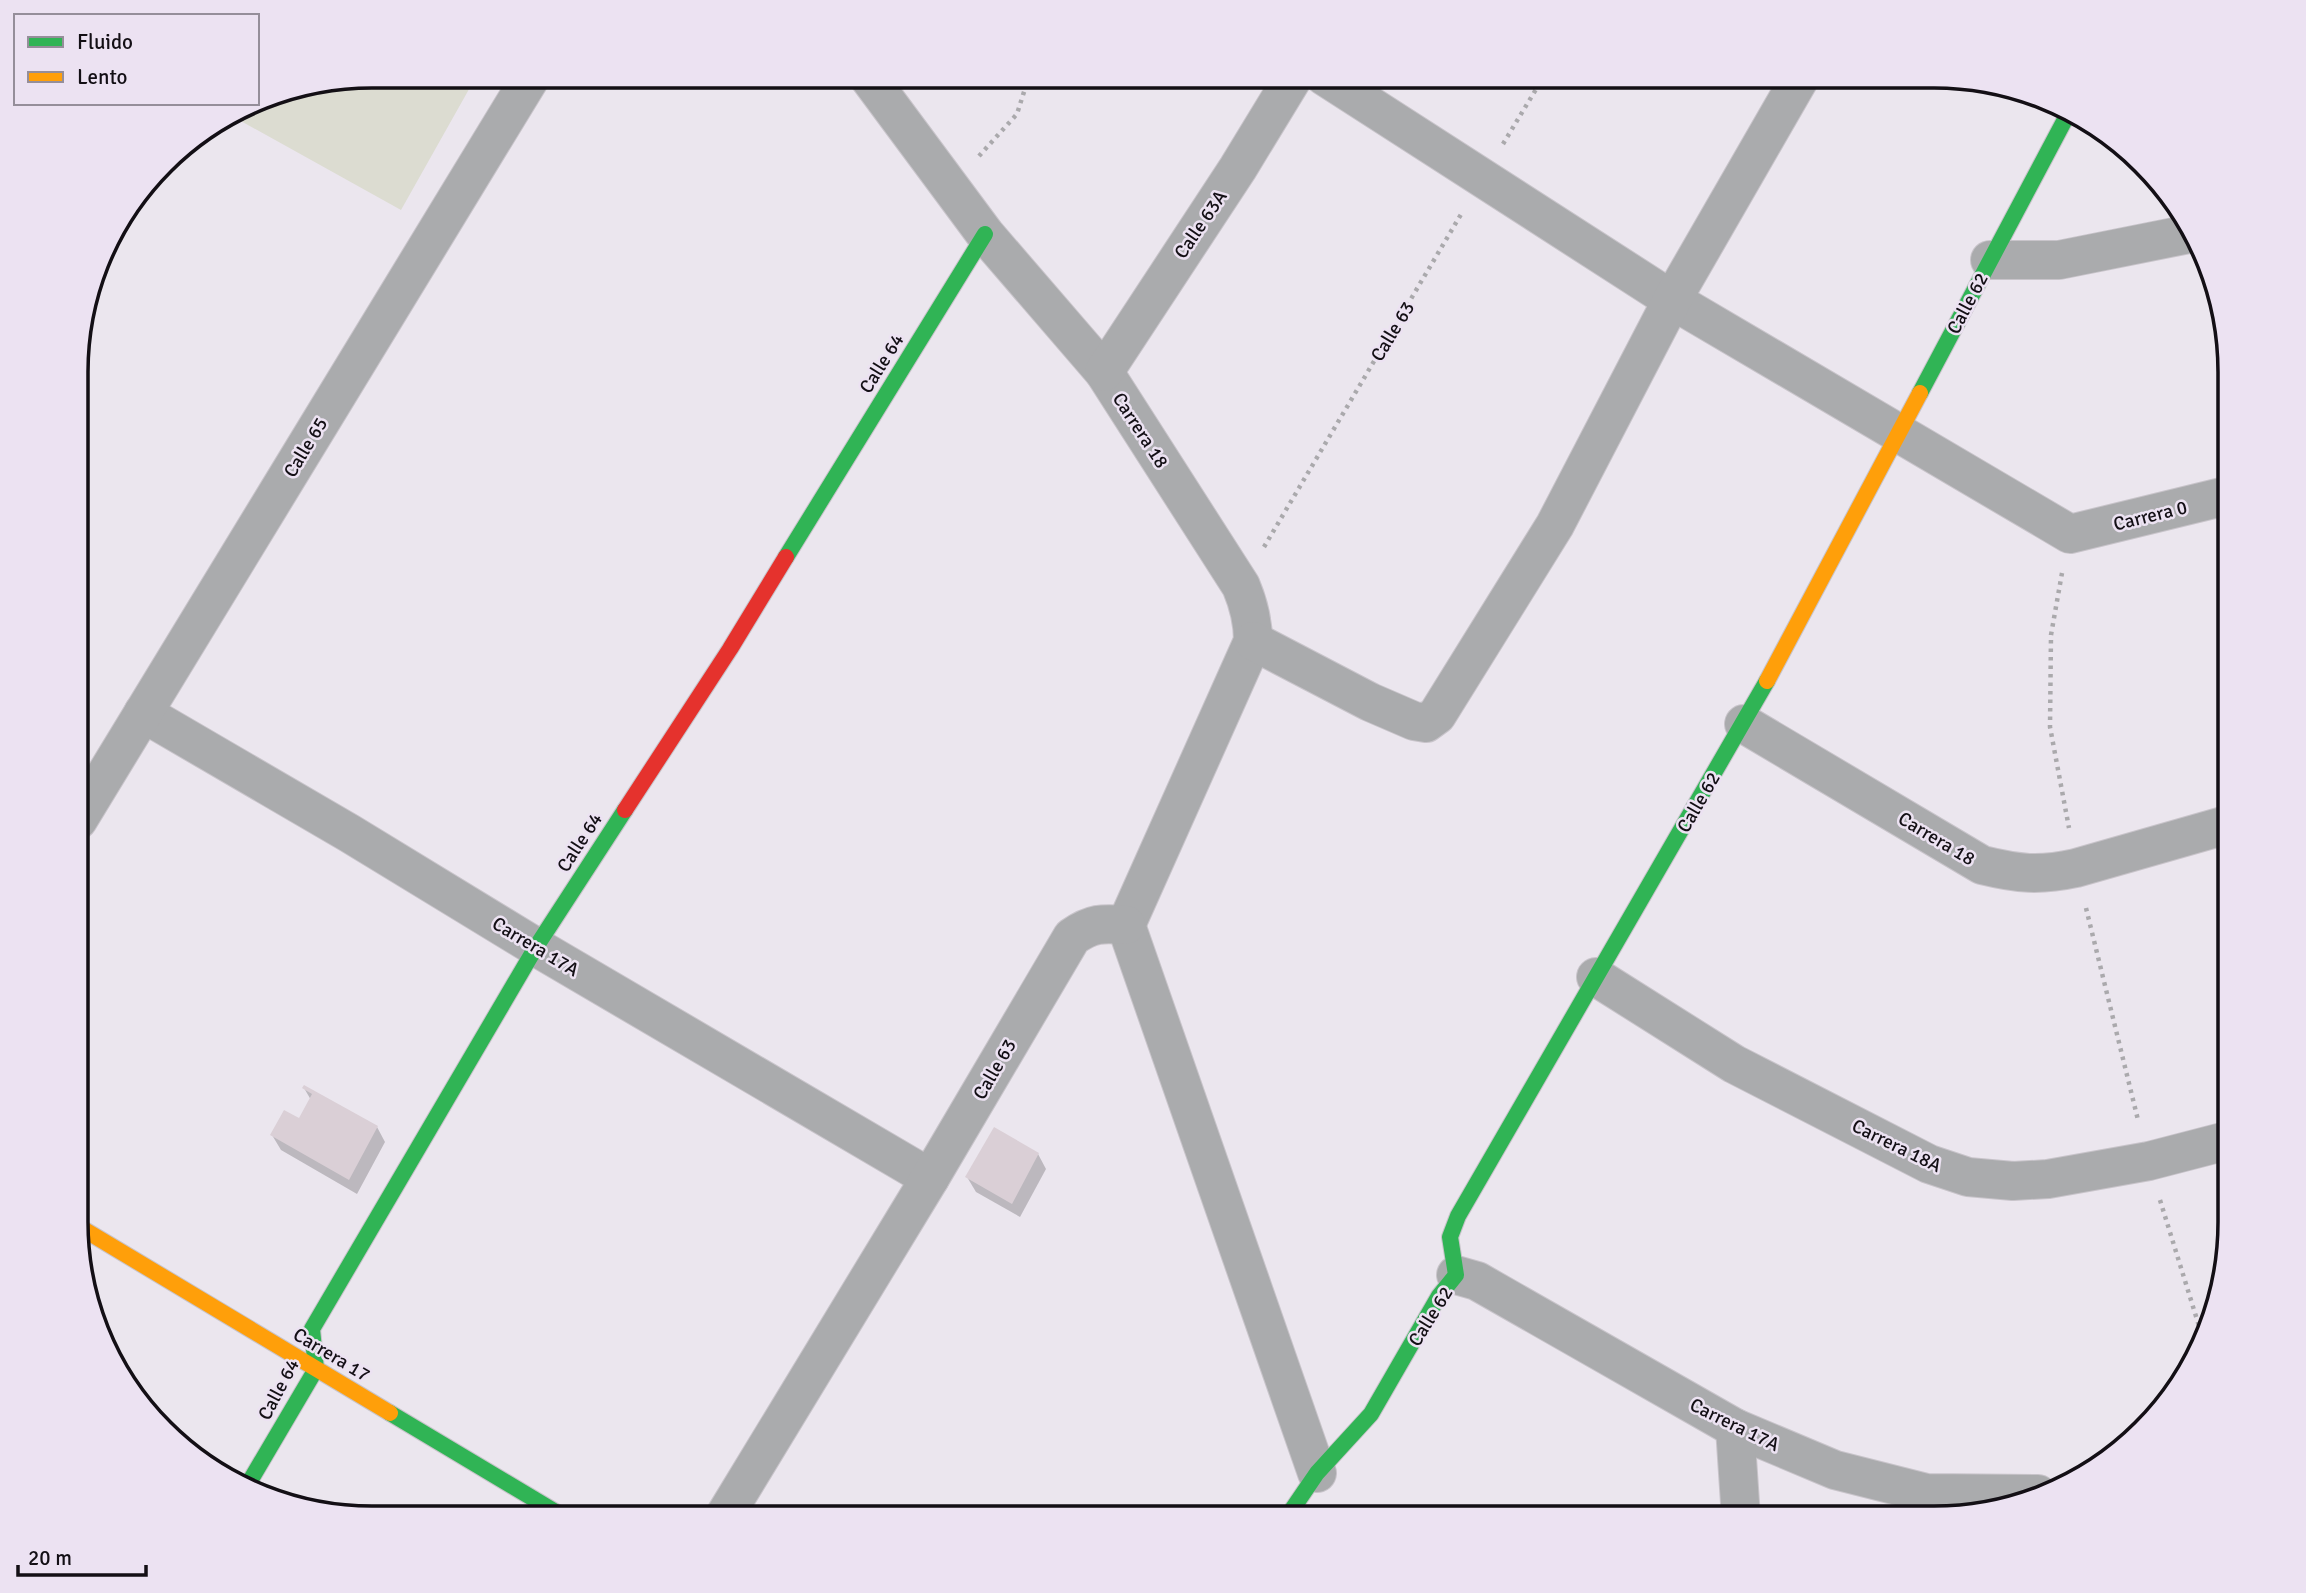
<svg xmlns="http://www.w3.org/2000/svg" width="2306" height="1593" font-family="Signika,sans-serif">
  <style>
    .green { fill: #dcdcd1 }
    .shadow { fill: #0003 }
    .building { fill: #dacfd6 }
    .lines { fill: none; stroke-linecap: round; stroke-linejoin: round }
    .street-casing { stroke: #c8c4ca; stroke-width: 40 }
    .fast-casing { stroke: #c8c4ca; stroke-width: 18 }
    .slow-casing { stroke: #c8c4ca; stroke-width: 18 }
    .jam-casing { stroke: #c8c4ca; stroke-width: 18 }
    .path { stroke: #aaa9ac; stroke-width: 4.5; stroke-dasharray: 3.5 5; stroke-linecap: butt }
    .street { stroke: #aaabad; stroke-width: 38 }
    .fast { stroke: #30b455; stroke-width: 16 }
    .slow { stroke: #ff9f0a; stroke-width: 16 }
    .jam { stroke: #e5322d; stroke-width: 16 }
    .labels { text-anchor: middle; stroke-width: 5; stroke-linejoin: round; paint-order: stroke }
    .street-label { font-size: 19px; fill: #130f15; stroke: #ece2f2 }
    .rim { fill: none; stroke: #130f15; stroke-width: 3.5 }
  </style>
  <rect width="100%" height="100%" fill="#ebe6ee"/>
  <path class="green" d="M371,75H477L401,210L230,115L249,103H257L258,98Z"/>
  <g class="shadow">
    <path d="M304,1088L377,1127L385,1142L357,1194L281,1150L272,1135L300,1120L311,1100Z"/>
    <path d="M1038,1154L1046,1169L1020,1217L976,1192L967,1177Z"/>
  </g>
  <g class="building">
    <path d="M304,1085L378,1126L349,1180L270,1135L284,1110L299,1118L312,1094L302,1088Z"/>
    <path d="M994,1127L1039,1153L1012,1204L965,1177Z"/>
  </g>
  <g class="lines">
    <g class="street-casing">
      <g id="street">
        <path d="M867,75L985,234L1104,372L1241,586C1249,605 1253,621 1253,641L1126,925"/>
        <path d="M1324,76L1672,300L2070,534L2230,495"/>
        <path d="M1990,260H2059L2194,233"/>
        <path d="M1104,372L1238,168L1294,76"/>
        <path d="M1253,641L1370,702L1414,721L1426,723L1437,715L1555,525L1672,300L1801,76"/>
        <path d="M143,713L349,833L536,947L930,1178"/>
        <path d="M1744,724L1982,865C2019,874 2039,876 2076,868L2230,824"/>
        <path d="M78,820L532,75"/>
        <path d="M1126,925L1317,1473"/>
        <path d="M1596,977L1734,1064L1929,1164L1968,1177L2013,1181L2048,1179L2149,1161L2230,1140"/>
        <path d="M1456,1275L1477,1281L1735,1428L1835,1470L1926,1493L2038,1494"/>
        <path d="M1735,1428L1741,1518"/>
        <path d="M724,1517L930,1178L1072,937C1092,923 1102,923 1126,925"/>
      </g>
    </g>
    <g class="fast-casing">
      <g id="fast">
        <path d="M1920,393L2069,112"/>
        <path d="M786,557L985,234"/>
        <path d="M390,1413L564,1517"/>
        <path d="M247,1486L316,1369L312,1329L536,947L625,810"/>
        <path d="M1287,1517L1317,1473L1371,1414L1439,1296L1456,1275L1450,1237L1458,1216L1767,681"/>
      </g>
    </g>
    <g class="slow-casing">
      <g id="slow">
        <path d="M1767,681L1920,393"/>
        <path d="M78,1226L390,1413"/>
      </g>
    </g>
    <g class="jam-casing">
      <path id="jam" d="M625,810L730,649L786,557"/>
    </g>
    <g class="path">
      <path d="M1503,144L1544,76"/>
      <path d="M979,156L1017,114L1029,76"/>
      <path d="M1264,547L1463,211"/>
      <path d="M2062,573L2051,635L2050,727L2069,828"/>
      <path d="M2086,908L2138,1120"/>
      <path d="M2160,1200L2203,1339"/>
    </g>
    <use href="#street" class="street"/>
    <use href="#fast" class="fast"/>
    <use href="#slow" class="slow"/>
    <use href="#jam" class="jam"/>
  </g>
  <g class="labels">
    <g class="street-label">
      <text transform="translate(1200 224) rotate(-56)" y="7">Calle 63A</text>
      <text transform="translate(1967 303) rotate(-62)" y="7">Calle 62</text>
      <text transform="translate(1392 331) rotate(-59)" y="7">Calle 63</text>
      <text transform="translate(881 363) rotate(-58)" y="7">Calle 64</text>
      <text transform="translate(1141 430) rotate(57)" y="7">Carrera 18</text>
      <text transform="translate(305 447) rotate(-59)" y="7">Calle 65</text>
      <text transform="translate(2150 515) rotate(-14)" y="7">Carrera 0</text>
      <text transform="translate(1698 802) rotate(-60)" y="7">Calle 62</text>
      <text transform="translate(1937 838) rotate(31)" y="7">Carrera 18</text>
      <text transform="translate(579 842) rotate(-57)" y="7">Calle 64</text>
      <text transform="translate(536 946) rotate(31)" y="7">Carrera 17A</text>
      <text transform="translate(994 1069) rotate(-60)" y="7">Calle 63</text>
      <text transform="translate(1897 1145) rotate(26)" y="7">Carrera 18A</text>
      <text transform="translate(1430 1316) rotate(-58)" y="7">Calle 62</text>
      <text transform="translate(332 1354) rotate(31)" y="7">Carrera 17</text>
      <text transform="translate(278 1389) rotate(-62)" y="7">Calle 64</text>
      <text transform="translate(1735 1424) rotate(26)" y="7">Carrera 17A</text>
    </g>
  </g>
  <path d="M0 0H2306V1593H0ZM372 88H1934A284 284 0 0 1 2218 372V1222A284 284 0 0 1 1934 1506H372A284 284 0 0 1 88 1222V372A284 284 0 0 1 372 88Z" fill="#ece2f2" fill-rule="evenodd"/>
  <path class="rim" d="M372 88H1934A284 284 0 0 1 2218 372V1222A284 284 0 0 1 1934 1506H372A284 284 0 0 1 88 1222V372A284 284 0 0 1 372 88Z"/>
  <rect x="14" y="14" width="245" height="91" fill="#ece2f2" stroke="#958e9a" stroke-width="2"/>
  <rect x="28" y="37" width="35" height="10" fill="#30b455" stroke="#958e9a" stroke-width="2"/>
  <text x="77" y="49" font-size="21" fill="#130f15">Fluido</text>
  <rect x="28" y="72" width="35" height="10" fill="#ff9f0a" stroke="#958e9a" stroke-width="2"/>
  <text x="77" y="84" font-size="21" fill="#130f15">Lento</text>
  <path d="M18 1565v10h128v-10" fill="none" stroke="#130f15" stroke-width="3.5"/>
  <text x="28" y="1565" font-size="21" fill="#130f15" stroke="#ece2f2" stroke-width="5" paint-order="stroke">20 m</text>
</svg>
